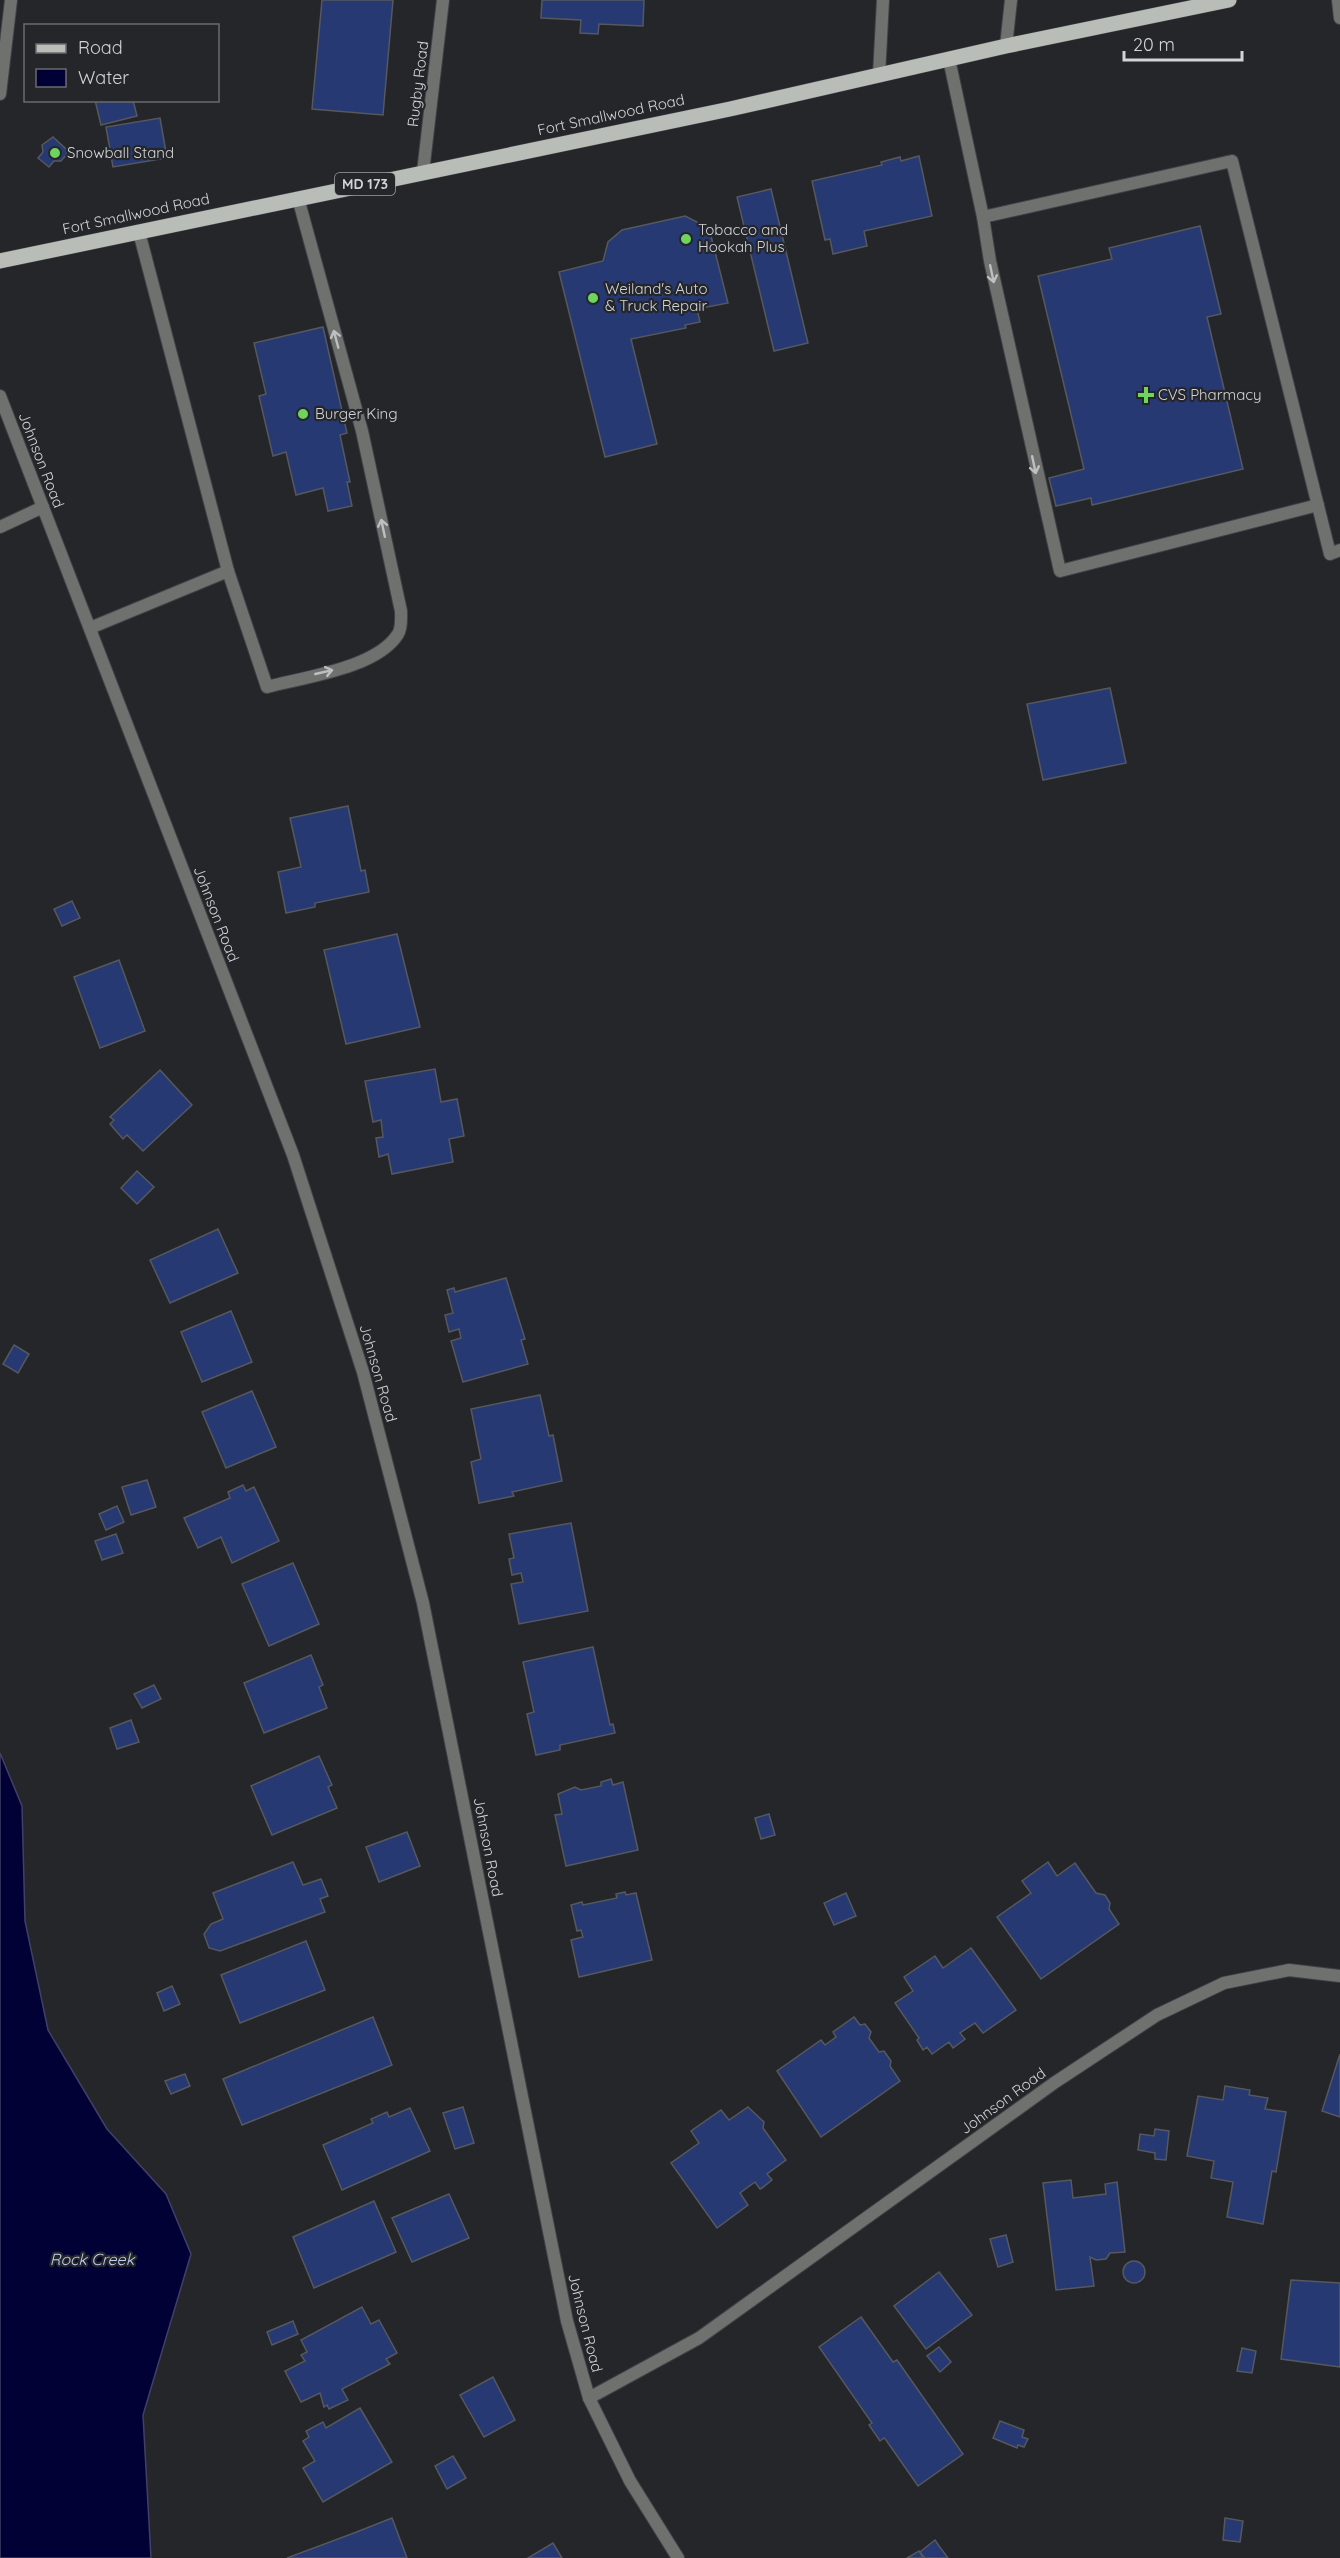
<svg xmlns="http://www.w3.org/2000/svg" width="1340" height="2558" font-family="Quicksand,sans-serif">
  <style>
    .water { fill: #020136; stroke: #404066; stroke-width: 1.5 }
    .building { fill: #263972; stroke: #56585e; stroke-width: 1.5 }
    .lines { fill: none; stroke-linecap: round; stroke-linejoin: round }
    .lane-casing { stroke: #404246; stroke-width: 14 }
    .street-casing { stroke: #404246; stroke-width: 14 }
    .primary-casing { stroke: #404246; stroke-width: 16 }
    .lane { stroke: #6f716f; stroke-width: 12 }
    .street { stroke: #6f716f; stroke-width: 12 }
    .primary { stroke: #b9bdb8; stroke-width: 15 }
    .oneway { stroke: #bebfc1 }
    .poi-dot { fill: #6fd35f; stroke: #24262a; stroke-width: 2 }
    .labels { text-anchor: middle; stroke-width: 4.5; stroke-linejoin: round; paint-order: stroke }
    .shield { fill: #24262a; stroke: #9e9fa2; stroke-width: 1.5 }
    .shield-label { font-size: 14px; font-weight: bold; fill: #d2d3d6 }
    .street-label { font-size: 15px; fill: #d2d3d6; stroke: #24262a }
    .poi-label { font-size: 15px; fill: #d2d3d6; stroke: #24262a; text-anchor: start }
    .water-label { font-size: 16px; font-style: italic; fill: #c1cff3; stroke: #24262a }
  </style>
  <rect width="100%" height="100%" fill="#24262a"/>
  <path class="water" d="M0,1753L22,1806L25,1921L48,2030L107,2129L166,2194L191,2254L143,2415L151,2558H0Z"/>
  <g class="building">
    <path d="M322,0H393L383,115L312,109Z"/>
    <path d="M542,0H644L643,26L599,24L598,34L580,33L581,20L541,18Z"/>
    <path d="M95,100H133L137,116L101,125Z"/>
    <path d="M160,118L167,158L113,167L106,127Z"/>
    <path d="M53,137L66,149L67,154L61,161H54L49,167L38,158L43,152L42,145Z"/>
    <path d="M919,156L932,216L864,231L867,246L833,254L830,239L825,240L812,181L882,165L881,162L900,157L901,161Z"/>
    <path d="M771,189L808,343L774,351L737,197Z"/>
    <path d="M685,216L703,225L711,236L728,303L697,309L700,322L685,325L686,328L631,339L657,444L605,457L559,272L603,261L608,242L622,230Z"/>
    <path d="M1200,226L1221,314L1207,317L1243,469L1092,505L1091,498L1056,506L1049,478L1084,469L1038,276L1112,259L1109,248Z"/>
    <path d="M323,327L347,433L340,435L350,482H347L352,506L328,511L323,488L296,495L286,452L273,456L259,396L266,394L254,343Z"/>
    <path d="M1110,688L1126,763L1043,780L1027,704Z"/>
    <path d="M348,806L361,871L365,870L369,892L315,903V907L286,913L278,872L301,867L290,818Z"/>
    <path d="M72,901L80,918L62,926L54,909Z"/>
    <path d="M397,934L420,1027L346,1044L324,950Z"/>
    <path d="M119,960L145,1031L100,1048L74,977Z"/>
    <path d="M435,1069L441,1102L457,1099L464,1136L449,1139L453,1162L392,1174L388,1154L379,1157L376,1138L383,1137L381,1120L373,1122L365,1081Z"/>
    <path d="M160,1070L192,1105L143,1151L127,1135L123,1139L110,1124L114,1120L110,1117Z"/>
    <path d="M137,1171L154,1187L137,1204L121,1188Z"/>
    <path d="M218,1229L238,1273L170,1303L150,1260Z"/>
    <path d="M506,1278L525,1339L521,1340L528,1364L463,1382L451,1341L461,1338L459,1329L449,1332L445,1315L453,1313L447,1290L454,1288L455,1292Z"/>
    <path d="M231,1311L252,1362L202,1382L181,1332Z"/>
    <path d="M14,1345L29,1354L18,1373L3,1364Z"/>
    <path d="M252,1391L276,1447L226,1468L202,1412Z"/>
    <path d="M540,1395L549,1436L553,1435L562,1481L512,1492L514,1496L479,1503L471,1462L481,1459L471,1409Z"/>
    <path d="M147,1480L156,1507L131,1515L122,1487Z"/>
    <path d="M243,1485L246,1491L254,1487L279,1541L232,1563L221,1537L198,1548L184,1518L230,1498L228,1492Z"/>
    <path d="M117,1506L124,1522L106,1530L99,1514Z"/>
    <path d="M571,1523L588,1611L519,1624L511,1584L523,1582L521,1573L512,1575L509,1559L514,1558L509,1534Z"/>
    <path d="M116,1534L123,1553L102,1560L95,1541Z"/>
    <path d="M293,1563L319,1624L269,1646L242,1584Z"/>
    <path d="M593,1647L610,1725L613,1724L615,1733L560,1745V1750L536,1755L527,1714L534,1712L523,1662Z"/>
    <path d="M311,1655L323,1685L319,1687L327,1708L264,1733L244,1683Z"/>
    <path d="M154,1685L161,1699L142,1708L134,1694Z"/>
    <path d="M131,1720L139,1742L117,1749L110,1728Z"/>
    <path d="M319,1756L332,1785L328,1787L337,1808L272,1835L251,1786Z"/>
    <path d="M611,1779L613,1785L623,1782L638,1850L566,1866L555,1815L562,1814L558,1794L575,1787L581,1790L601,1786V1782Z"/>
    <path d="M769,1814L775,1835L761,1839L755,1818Z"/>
    <path d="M407,1832L420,1866L379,1882L366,1847Z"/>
    <path d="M293,1862L303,1885L321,1879L328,1896L320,1899L325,1912L220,1951L209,1948L204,1934L211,1924L223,1919L213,1893Z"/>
    <path d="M1048,1862L1057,1876L1075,1863L1096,1893L1105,1895L1110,1903L1109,1909L1119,1924L1041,1979L997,1917L1031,1893L1022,1881Z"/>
    <path d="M625,1892L626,1895L636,1893L652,1960L579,1977L571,1940L583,1937L581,1930L577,1931L571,1905L582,1902L583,1905L617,1898L616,1894Z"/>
    <path d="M846,1893L856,1916L834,1925L824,1903Z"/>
    <path d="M306,1941L325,1990L240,2023L221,1975Z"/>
    <path d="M971,1948L1016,2010L983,2033L975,2023L960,2033L965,2039L953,2048L949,2042L932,2054L927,2047L923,2050L917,2040L919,2038L895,2003L913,1991L904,1977L935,1956L943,1968Z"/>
    <path d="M172,1986L180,2004L164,2011L157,1993Z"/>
    <path d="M373,2017L392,2065L242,2125L223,2079Z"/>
    <path d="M854,2017L860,2025L865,2024L871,2032L869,2038L879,2052L884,2051L891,2061L890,2066L900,2081L821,2137L777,2071L821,2040L825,2045L836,2037L833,2032Z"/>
    <path d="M1340,2054V2117L1322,2111Z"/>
    <path d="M185,2074L190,2086L171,2094L165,2081Z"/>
    <path d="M1225,2086L1250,2090L1249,2095L1268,2098L1265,2109L1286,2112L1276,2172L1272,2171L1263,2224L1227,2217L1233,2182L1211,2178L1214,2161L1187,2156L1198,2096L1223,2100Z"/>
    <path d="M463,2107L474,2143L455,2149L443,2113Z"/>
    <path d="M748,2107L764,2122L763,2128L786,2160L767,2174L772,2180L762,2188L760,2189L755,2182L740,2193L748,2205L717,2228L671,2163L699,2143L691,2131L721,2110L729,2120Z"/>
    <path d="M410,2108L430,2151L342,2190L323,2145L373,2123L371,2119L387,2112L389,2117Z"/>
    <path d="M1155,2129L1169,2131L1166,2160L1155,2159V2153L1138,2150L1140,2134L1154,2136Z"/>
    <path d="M1071,2180L1073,2198L1106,2194L1105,2184L1117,2182L1125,2252L1110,2253L1106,2259L1096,2260L1090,2257L1094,2286L1056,2290L1043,2183Z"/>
    <path d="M449,2194L469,2238L412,2262L392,2218Z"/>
    <path d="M374,2201L396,2252L314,2288L293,2237Z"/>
    <path d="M1006,2235L1013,2262L998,2267L990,2239Z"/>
    <circle cx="1134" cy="2272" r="11"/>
    <path d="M939,2272L972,2315L926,2349L894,2306Z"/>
    <path d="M1291,2280L1340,2283V2367L1281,2359Z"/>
    <path d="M362,2307L371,2324L379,2320L397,2353L386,2359L390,2364L342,2389L348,2400L329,2409L327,2405L324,2407L320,2393L301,2402L285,2371L305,2361L301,2355L307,2352L301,2340Z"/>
    <path d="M861,2317L893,2362L897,2360L963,2454L918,2486L886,2440L884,2438L880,2441L869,2425L872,2423L819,2347Z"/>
    <path d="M293,2321L298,2334L272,2345L267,2332Z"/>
    <path d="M939,2347L951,2362L940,2372L927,2356Z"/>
    <path d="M1242,2348L1256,2351L1252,2373L1237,2371Z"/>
    <path d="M493,2377L515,2420L484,2437L460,2395Z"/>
    <path d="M360,2408L392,2462L323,2502L303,2468L315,2461L303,2441L309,2437L306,2431L323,2422L326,2428Z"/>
    <path d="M1000,2421L1024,2430L1022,2437L1028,2439L1024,2447L1018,2445L1017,2448L993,2438Z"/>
    <path d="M453,2456L466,2478L447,2489L435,2466Z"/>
    <path d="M392,2518L407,2558H287L354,2533Z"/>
    <path d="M1225,2518L1243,2521L1240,2542L1223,2540Z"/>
    <path d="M935,2540L939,2546L948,2558H925L920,2552Z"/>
    <path d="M553,2543L562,2558H528Z"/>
    <path d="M919,2551L923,2558H907Z"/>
  </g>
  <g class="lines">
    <g class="lane-casing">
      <g id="lane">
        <path d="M1006,46L1011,0"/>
        <path d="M949,59L983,217L990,261L1060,571L1318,505"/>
        <path d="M879,75L883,0"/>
        <path d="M983,217L1232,161L1330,554L1340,550"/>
        <path d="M0,527L43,507"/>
        <path d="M228,571L267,687C305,677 377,668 398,634C402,628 401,618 401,611L362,431L298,198"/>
        <path d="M90,628L228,571L139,232"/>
      </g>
    </g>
    <g class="street-casing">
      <g id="street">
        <path d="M1338,0L1340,18"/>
        <path d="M0,94L11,0"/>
        <path d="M423,172L443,0"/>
        <path d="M0,396L293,1155L363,1372L423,1603L567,2321L589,2398L630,2481L678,2558"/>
        <path d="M589,2398L699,2338L1054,2083L1157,2015L1224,1983L1289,1970L1340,1976"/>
      </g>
    </g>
    <g class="primary-casing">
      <path id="primary" d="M0,261L730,109L1006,46L1229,0"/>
    </g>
    <use href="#lane" class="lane"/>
    <use href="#street" class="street"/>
    <use href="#primary" class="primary"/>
  </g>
  <defs><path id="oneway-shaft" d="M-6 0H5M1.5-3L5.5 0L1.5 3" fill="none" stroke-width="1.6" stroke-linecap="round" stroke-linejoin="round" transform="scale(1.5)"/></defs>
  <g class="oneway">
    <use href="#oneway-shaft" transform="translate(992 274) rotate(78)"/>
    <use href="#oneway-shaft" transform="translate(336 339) rotate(-105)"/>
    <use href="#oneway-shaft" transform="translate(1034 465) rotate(78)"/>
    <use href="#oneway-shaft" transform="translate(383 528) rotate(-102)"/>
    <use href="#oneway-shaft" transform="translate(324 672) rotate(-13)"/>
  </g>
  <g class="poi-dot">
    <circle cx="55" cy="153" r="6"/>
    <circle cx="686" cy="239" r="6"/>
    <circle cx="593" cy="298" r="6"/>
    <path d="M1143 386h6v6h6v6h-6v6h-6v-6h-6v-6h6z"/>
    <circle cx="303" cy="414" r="6"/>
  </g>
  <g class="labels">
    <rect class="shield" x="335" y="173" width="60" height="22" rx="4.5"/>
    <g class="shield-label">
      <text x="365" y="189">MD 173</text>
    </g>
    <g class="street-label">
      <text transform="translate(418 84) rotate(-83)" y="5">Rugby Road</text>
      <text transform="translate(611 115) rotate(-12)" y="5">Fort Smallwood Road</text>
      <text transform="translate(136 214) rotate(-12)" y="5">Fort Smallwood Road</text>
      <text transform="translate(41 460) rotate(69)" y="5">Johnson Road</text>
      <text transform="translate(216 914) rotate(69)" y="5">Johnson Road</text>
      <text transform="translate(378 1373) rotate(74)" y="5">Johnson Road</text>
      <text transform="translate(488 1847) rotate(79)" y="5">Johnson Road</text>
      <text transform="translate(1003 2101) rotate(-36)" y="5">Johnson Road</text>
      <text transform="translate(585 2323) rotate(76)" y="5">Johnson Road</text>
    </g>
    <g class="poi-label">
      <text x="67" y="158">Snowball Stand</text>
      <text x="698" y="235">Tobacco and<tspan x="698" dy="17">Hookah Plus</tspan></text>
      <text x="605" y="294">Weiland's Auto<tspan x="605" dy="17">&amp; Truck Repair</tspan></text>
      <text x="1158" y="400">CVS Pharmacy</text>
      <text x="315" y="419">Burger King</text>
    </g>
    <g class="water-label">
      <text x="92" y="2265">Rock Creek</text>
    </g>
  </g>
  <rect x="24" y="24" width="195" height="78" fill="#24262a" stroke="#6a6b6f" stroke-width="1.5"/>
  <rect x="36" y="44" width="30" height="9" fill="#b9bdb8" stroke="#6a6b6f" stroke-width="1.5"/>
  <text x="78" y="54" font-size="18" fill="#d2d3d6">Road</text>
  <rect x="36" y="69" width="30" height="18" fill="#020136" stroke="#6a6b6f" stroke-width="1.5"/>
  <text x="78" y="84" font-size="18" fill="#d2d3d6">Water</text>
  <path d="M1124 51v9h118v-9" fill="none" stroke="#d2d3d6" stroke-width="3"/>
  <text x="1133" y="51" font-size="18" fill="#d2d3d6" stroke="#24262a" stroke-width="4.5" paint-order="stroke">20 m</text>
</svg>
